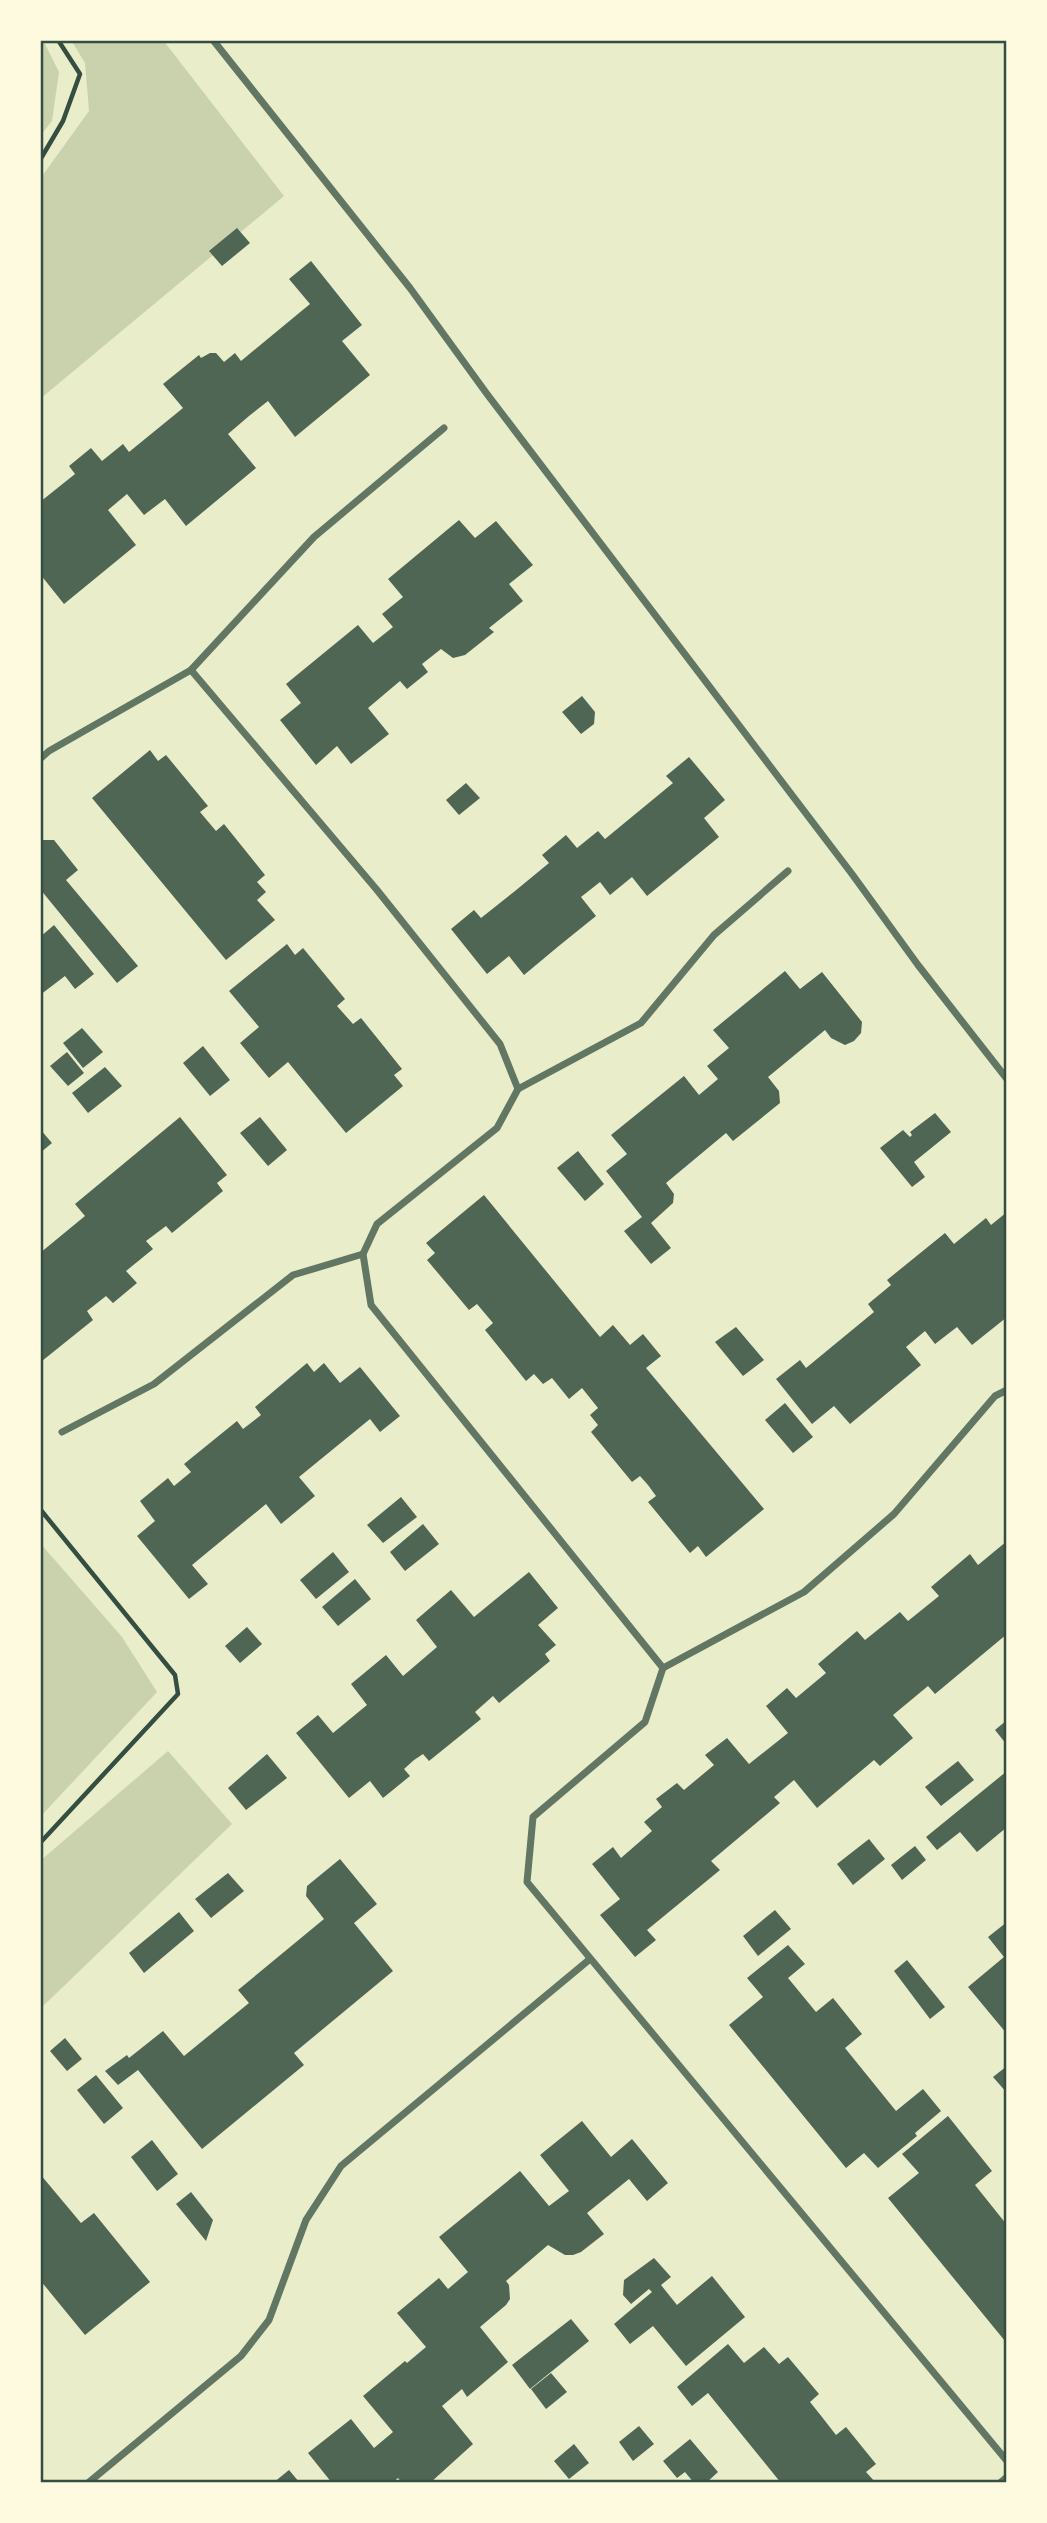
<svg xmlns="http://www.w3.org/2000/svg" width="1047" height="2523" font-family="'Space Grotesk',sans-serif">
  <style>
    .green { fill: #cad2ad }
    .building { fill: #4f6655 }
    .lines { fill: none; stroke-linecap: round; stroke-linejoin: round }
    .path { stroke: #344e41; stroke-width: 4.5 }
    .minor { stroke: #617663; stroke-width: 7 }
    .neatline { fill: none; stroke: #344e41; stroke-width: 2.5 }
  </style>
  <rect width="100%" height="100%" fill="#e9edc9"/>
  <g class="green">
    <path d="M40,40H43L59,72L52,121L40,136Z"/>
    <path d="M71,40H163L284,196L40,399V179L89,111L85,63Z"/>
    <path d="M40,1543L122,1637L157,1692L40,1817Z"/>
    <path d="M168,1751L232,1824L40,2009V1861Z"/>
  </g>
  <g class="building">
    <path d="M237,228L250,243L222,266L209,251Z"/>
    <path d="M311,261L362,325L342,341L370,375L295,437L268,401L249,416L228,434L256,468L186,526L165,499L144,515L127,494L108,510L136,545L64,604L40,574V502L75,474L69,466L91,448L102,461L123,444L129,452L183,408L163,384L199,355L201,358L210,353H216L224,362L235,353L241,361L310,304L289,279Z"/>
    <path d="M459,520L475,538L496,521L533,565L509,584L523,601L489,628L494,632L465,655L453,658L441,649L422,664L428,672L407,689L400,681L368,708L389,734L351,764L337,746L316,765L280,720L301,703L286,684L358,625L373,643L393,627L382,614L403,597L388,579Z"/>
    <path d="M582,696L595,712L594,724L581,734L562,712Z"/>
    <path d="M150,750L158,761L166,755L208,806L200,812L216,831L224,824L265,875L257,882L266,892L257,900L275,920L226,960L92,798Z"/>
    <path d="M689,757L725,800L704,818L719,837L647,896L632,877L610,895L600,882L581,897L596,916L560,945L524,975L509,956L487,974L451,929L474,910L481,918L515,891L549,863L542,855L566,835L577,848L598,831L605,839L673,783L666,776Z"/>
    <path d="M466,783L480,798L459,815L446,800Z"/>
    <path d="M42,840H54L78,870L66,880L138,966L117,983L40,889V842Z"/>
    <path d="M54,925L94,974L75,989L65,976L40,995V937Z"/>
    <path d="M287,944L295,955L303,948L345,999L337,1006L353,1024L361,1018L402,1069L394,1075L403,1086L346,1133L288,1062L269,1078L240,1043L259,1027L229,991Z"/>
    <path d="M785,971L800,989L822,972L862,1022L861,1033L854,1041L845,1045L831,1038L825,1030L768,1077L779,1091L780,1103L733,1141L726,1133L666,1183L674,1194L673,1203L651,1223L671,1248L651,1264L624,1231L642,1217L606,1171L627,1154L611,1135L684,1076L699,1095L718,1079L707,1066L729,1048L713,1030Z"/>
    <path d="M82,1028L103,1052L83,1068L63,1043Z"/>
    <path d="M203,1046L230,1080L210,1096L183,1063Z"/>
    <path d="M67,1052L84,1073L68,1086L50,1066Z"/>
    <path d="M105,1067L122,1086L88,1113L72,1093Z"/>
    <path d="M935,1113L951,1132L914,1162L925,1177L912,1187L880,1148L903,1130L910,1137L912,1135L910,1132Z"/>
    <path d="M180,1117L227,1175L217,1183L223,1191L172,1233L166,1226L146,1241L153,1249L126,1271L137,1283L113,1303L106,1296L87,1311L93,1320L42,1361L40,1358V1253L85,1216L75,1204Z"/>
    <path d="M260,1117L287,1150L268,1166L240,1133Z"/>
    <path d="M40,1129L52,1143L40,1153Z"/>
    <path d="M578,1151L604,1184L585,1201L557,1168Z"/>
    <path d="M484,1195L600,1337L613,1325L630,1345L643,1334L661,1356L646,1368L764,1509L706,1557L698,1546L690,1553L648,1502L656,1496L648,1485L640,1476L632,1482L591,1432L598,1425L590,1415L598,1408L582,1388L569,1399L552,1378L543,1384L534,1374L526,1381L485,1330L493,1323L477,1304L469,1310L427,1260L435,1253L426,1243Z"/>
    <path d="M1007,1212V1317L972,1345L957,1327L935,1344L925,1331L906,1347L921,1365L850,1424L834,1406L812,1424L776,1379L800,1360L806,1368L874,1312L868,1304L891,1285L887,1280L945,1233L954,1244L986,1218L991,1225Z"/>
    <path d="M736,1327L764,1360L743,1376L715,1342Z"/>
    <path d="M307,1363L314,1372L324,1363L340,1383L360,1367L400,1416L380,1432L370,1419L299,1477L315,1496L281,1524L266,1504L192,1565L208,1584L189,1599L137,1536L155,1521L140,1501L168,1478L174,1486L191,1472L184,1464L237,1421L243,1429L261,1415L255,1407Z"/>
    <path d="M785,1403L813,1437L793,1453L765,1420Z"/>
    <path d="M401,1497L417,1517L383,1543L367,1525Z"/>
    <path d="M423,1524L439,1544L405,1571L390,1552Z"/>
    <path d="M1007,1541V1634L935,1694L928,1686L893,1715L913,1738L880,1766L874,1760L817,1808L794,1780L774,1797L780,1803L711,1861L720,1870L647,1930L656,1940L635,1957L600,1915L620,1899L592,1864L613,1847L621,1858L652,1831L644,1822L662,1807L656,1799L677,1783L684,1790L714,1765L705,1755L727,1738L749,1764L788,1733L766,1706L787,1688L796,1698L826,1673L818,1664L857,1631L865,1640L900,1612L908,1621L939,1596L931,1587L970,1554L978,1565Z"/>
    <path d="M333,1552L349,1572L316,1599L300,1580Z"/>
    <path d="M529,1572L558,1608L538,1625L556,1645L545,1654L550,1661L499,1703L493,1696L475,1712L481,1719L429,1761L423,1754L414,1760L404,1769L410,1776L383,1798L370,1781L349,1798L296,1733L318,1715L333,1733L367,1705L351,1684L386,1655L403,1676L437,1647L416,1620L451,1590L474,1617Z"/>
    <path d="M355,1579L371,1599L338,1626L322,1607Z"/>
    <path d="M247,1627L262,1644L240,1663L225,1646Z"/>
    <path d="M1007,1720V1745L995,1730Z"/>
    <path d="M267,1754L287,1778L246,1810L228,1788Z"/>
    <path d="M958,1761L974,1780L941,1806L925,1787Z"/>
    <path d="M1007,1771V1827L977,1852L960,1832L937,1850L926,1837Z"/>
    <path d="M869,1839L885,1859L853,1885L837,1864Z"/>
    <path d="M915,1846L926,1860L902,1880L891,1865Z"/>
    <path d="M340,1859L377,1904L354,1923L393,1971L294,2053L304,2065L202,2149L138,2070L118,2085L105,2071L127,2055L129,2058L163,2031L184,2056L249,2003L238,1990L324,1919L306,1896L307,1886Z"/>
    <path d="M228,1873L244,1891L211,1918L195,1899Z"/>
    <path d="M775,1910L791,1929L758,1956L743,1936Z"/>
    <path d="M179,1912L194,1931L144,1973L129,1953Z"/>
    <path d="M1007,1922V2034L968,1987L1004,1957L988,1937Z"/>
    <path d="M788,1945L805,1964L788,1978L816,2012L833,1998L862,2034L845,2048L896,2111L923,2089L941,2111L915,2133L917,2136L878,2168L864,2153L846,2168L729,2025L763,1997L747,1978Z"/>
    <path d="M907,1960L945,2007L930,2019L894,1971Z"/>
    <path d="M65,2038L82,2059L67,2071L50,2051Z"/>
    <path d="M1007,2066V2093L993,2077Z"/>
    <path d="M96,2075L123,2108L104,2124L77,2090Z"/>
    <path d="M948,2116L992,2171L975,2185L1007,2225V2339L1005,2341L888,2198L919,2173L902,2154Z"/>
    <path d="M582,2121L611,2157L632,2139L668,2183L647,2201L629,2179L587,2213L604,2234L581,2252L573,2255H565L548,2245L506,2281L509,2285L510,2299L506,2305L480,2327L508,2362L467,2397L462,2389L442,2406L473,2444L430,2483H402L398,2478L392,2483H332L308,2453L351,2419L374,2448L393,2432L363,2396L405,2361L407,2363L426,2347L397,2313L439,2278L448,2289L468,2272L439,2237L520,2171L549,2206L569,2191L540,2155Z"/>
    <path d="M152,2140L178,2174L157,2191L131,2157Z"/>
    <path d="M40,2174L81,2223L94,2213L150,2282L85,2335L40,2280Z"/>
    <path d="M191,2192L213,2220L206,2241L176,2204Z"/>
    <path d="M654,2258L671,2277L661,2285L677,2305L712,2276L745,2317L686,2366L653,2326L630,2344L614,2324L652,2292L649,2289L631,2304L623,2295L624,2280Z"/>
    <path d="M571,2319L589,2341L530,2389L512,2365Z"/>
    <path d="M728,2344L744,2363L764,2347L779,2364L788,2357L819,2394L810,2402L822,2417L836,2435L846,2427L876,2464L866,2472L876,2483H781L708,2393L692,2406L677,2387Z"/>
    <path d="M551,2373L567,2392L546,2409L531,2389Z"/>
    <path d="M639,2426L654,2444L633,2461L619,2442Z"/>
    <path d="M690,2439L718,2472L706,2483H694L685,2472L677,2478L663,2461Z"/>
    <path d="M574,2444L589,2463L569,2479L554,2461Z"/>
    <path d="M289,2470L300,2483H273Z"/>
  </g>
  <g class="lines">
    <g class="path">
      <path d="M40,160L63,121L80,74L58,40"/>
      <path d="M40,1509L175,1675L178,1694L40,1843"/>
    </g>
    <g class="minor">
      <path d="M213,40L410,288L487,394L852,874L918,965L1007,1079"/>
      <path d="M191,670L377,890L500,1044L518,1089"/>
      <path d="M40,759L49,751L191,670L314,537L444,428"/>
      <path d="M1007,1390L995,1396L894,1514L804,1592L663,1668L645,1722L533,1817L527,1882L1007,2461"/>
      <path d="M62,1432L154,1384L293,1275L363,1254"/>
      <path d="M663,1668L371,1305L363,1254L377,1224L497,1128L518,1089L641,1023L714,935L788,871"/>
      <path d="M88,2483L241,2356L269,2320L306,2220L341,2166L590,1959"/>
      <path d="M1000,2483L1007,2477"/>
    </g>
  </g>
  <rect width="1047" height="2523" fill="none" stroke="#fefae0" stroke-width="84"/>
  <rect x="42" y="42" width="963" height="2439" class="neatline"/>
</svg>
